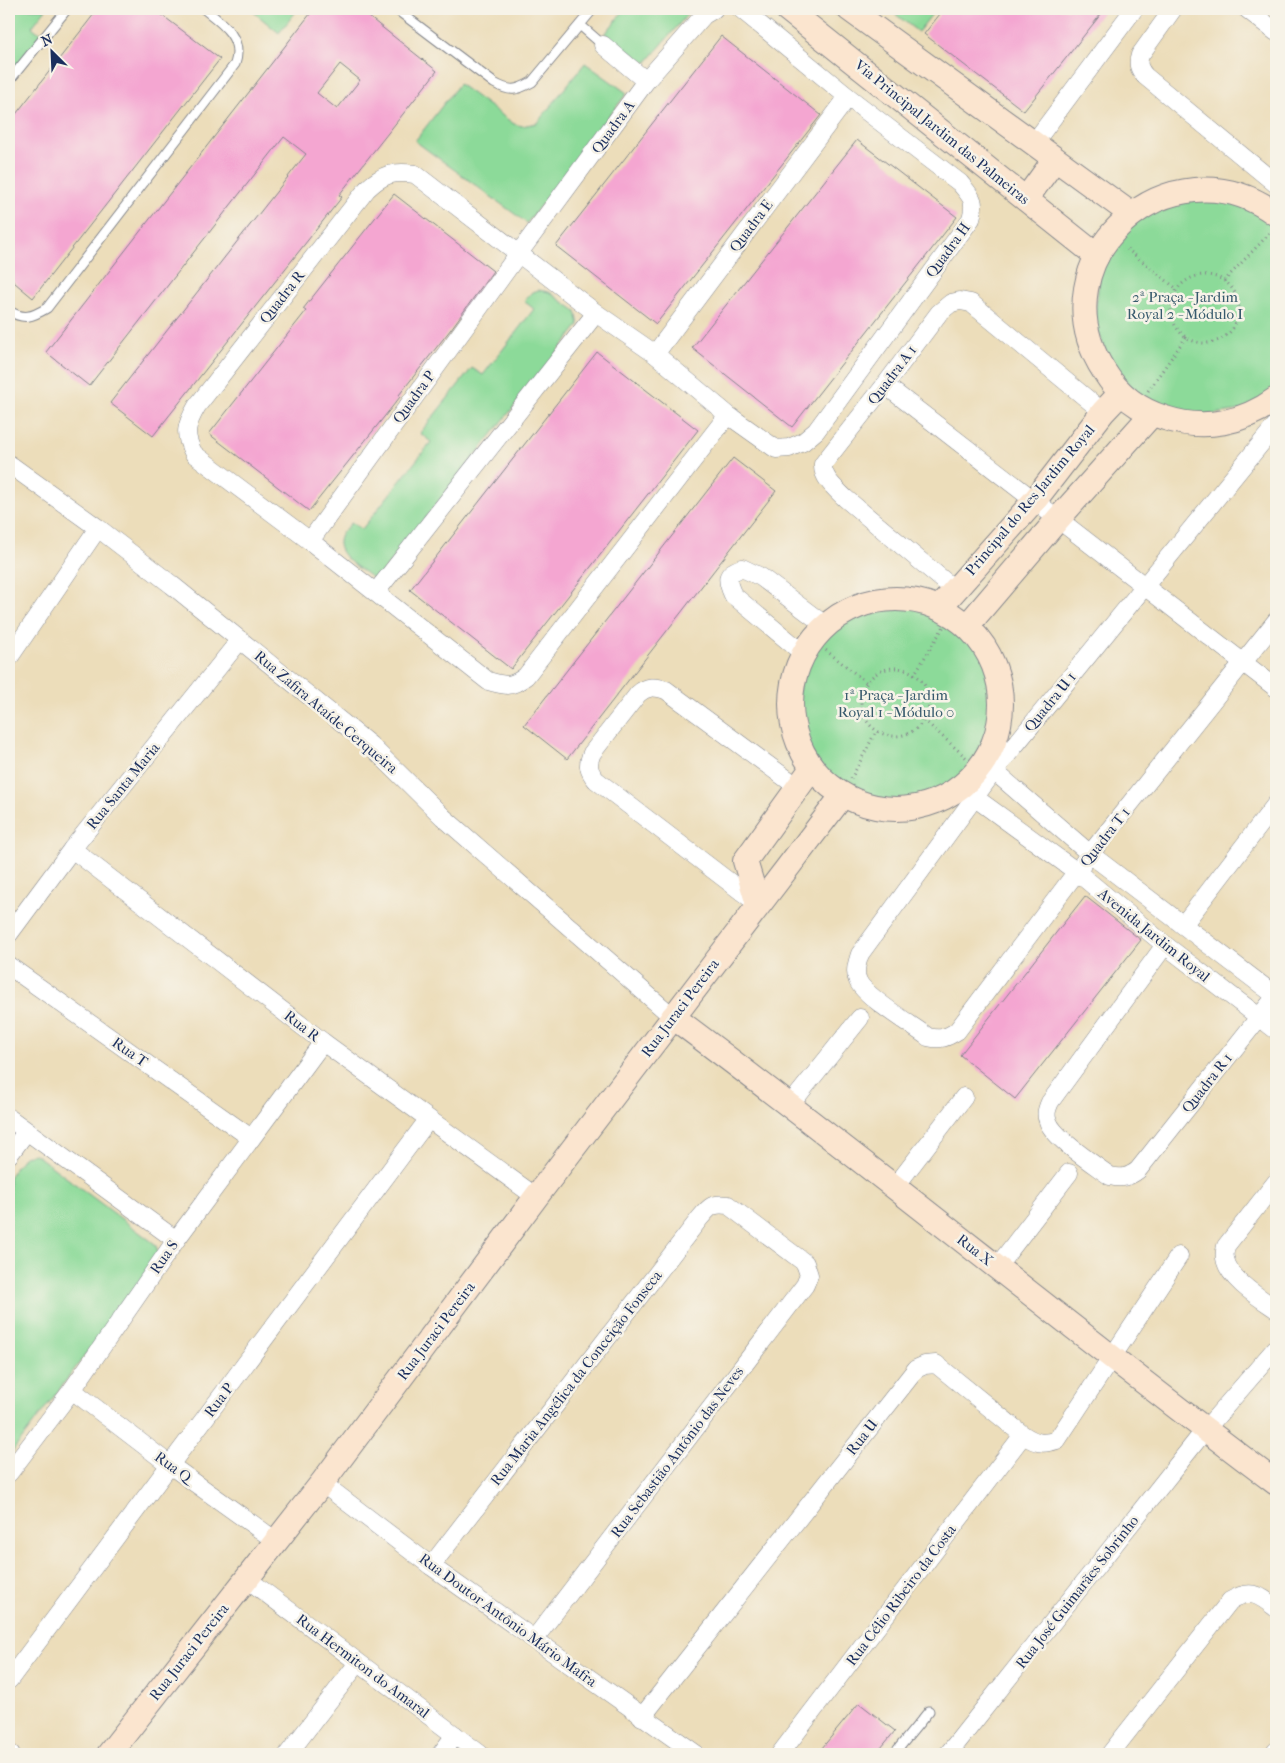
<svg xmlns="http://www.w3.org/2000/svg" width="1285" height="1763" font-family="'IM FELL French Canon',serif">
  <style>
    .green { fill: #8cda99; stroke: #54847c }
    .building { fill: #f4a6d1; fill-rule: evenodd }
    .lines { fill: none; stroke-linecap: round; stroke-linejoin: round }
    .lane-casing { stroke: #84868c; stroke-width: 11 }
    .street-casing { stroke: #84868c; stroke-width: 19 }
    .secondary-casing { stroke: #84868c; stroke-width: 26 }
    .path { stroke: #84868c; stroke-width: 3; stroke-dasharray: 1 4; stroke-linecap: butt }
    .lane { stroke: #fff; stroke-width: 9 }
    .street { stroke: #fff; stroke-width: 18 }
    .secondary { stroke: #fbe5cf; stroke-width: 24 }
    .labels { text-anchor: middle; stroke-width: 5; stroke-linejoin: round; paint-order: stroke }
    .street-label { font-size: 15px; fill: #1b2f5e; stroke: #f7f3e8 }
    .park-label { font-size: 15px; fill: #375a6d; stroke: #f7f3e8 }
  </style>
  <rect width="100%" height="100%" fill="#f7f3e8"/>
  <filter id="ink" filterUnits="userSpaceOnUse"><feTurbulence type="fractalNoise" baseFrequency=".02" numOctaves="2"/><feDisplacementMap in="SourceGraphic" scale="10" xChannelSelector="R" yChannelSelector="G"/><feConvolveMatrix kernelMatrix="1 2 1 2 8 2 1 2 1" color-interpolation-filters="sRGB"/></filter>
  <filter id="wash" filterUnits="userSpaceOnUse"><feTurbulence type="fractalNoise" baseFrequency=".0096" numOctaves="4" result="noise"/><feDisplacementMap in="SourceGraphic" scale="20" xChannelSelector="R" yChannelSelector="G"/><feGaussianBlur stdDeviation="1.12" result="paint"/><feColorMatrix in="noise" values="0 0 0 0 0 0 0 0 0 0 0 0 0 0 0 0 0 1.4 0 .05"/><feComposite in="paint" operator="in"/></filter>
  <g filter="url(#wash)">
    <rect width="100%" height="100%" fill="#ecddba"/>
    <g class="green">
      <path d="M9,9H46L32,27L42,35L9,79Z"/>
      <path d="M250,9H298L279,33Z"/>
      <path d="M625,9H692L646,63L605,34Z"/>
      <path d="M889,9H936L918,32Z"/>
      <path d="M585,63L627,93L527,223L415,141L459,84L514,124L522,126L537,123Z"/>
      <path d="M1225,198L1276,223V390L1247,409L1196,417L1148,402L1111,367L1094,319L1101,268L1129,226L1174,201Z"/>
      <path d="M538,290L549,292L576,311L579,325L377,579L371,577C360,568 331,554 341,535C343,531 348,527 351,523L362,529L431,442L420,433L472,368L483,375L534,309L524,301L532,292Z"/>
      <circle cx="897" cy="703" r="99"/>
      <path d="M35,1154L155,1244L160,1256L9,1456V1177L24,1156Z"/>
    </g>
    <g id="blocks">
      <g class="building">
        <path d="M98,9H154L220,59L33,298L9,278V123Z"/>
        <path d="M314,9H359L437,71L339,195L342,197L153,436L110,403L306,154L284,137L89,386L46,352ZM340,64L360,80L337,109L317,93Z"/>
        <path d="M944,9H1105L1024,111L924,34Z"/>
        <path d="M721,36L821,115L656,324L556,246Z"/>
        <path d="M857,140L957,217L792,427L692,348Z"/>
        <path d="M394,194L493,271L451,329L399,395L400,397L309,511L209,434L306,311L303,309Z"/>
        <path d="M597,352L698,430L511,669L410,590Z"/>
        <path d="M733,458L776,491L567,759L524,725Z"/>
        <path d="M1085,896L1141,940L1015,1099L960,1055Z"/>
        <path d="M859,1703L895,1731L876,1754H817Z"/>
      </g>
    </g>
  </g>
  <g filter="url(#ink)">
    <use href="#blocks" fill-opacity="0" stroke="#84868c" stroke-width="1"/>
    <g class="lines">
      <g class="lane-casing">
        <g id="lane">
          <path d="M396,9L494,83C510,92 516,91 532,82L593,9"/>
          <path d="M580,25L603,45"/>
          <path d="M9,81L67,9"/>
          <path d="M9,311C24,320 32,317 47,308L235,64C244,38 222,23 204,9"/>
          <path d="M894,1754L929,1711"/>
        </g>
      </g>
      <g class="street-casing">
        <g id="street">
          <path d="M1173,9L1140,55C1137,64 1139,69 1145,76L1276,184"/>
          <path d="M1247,9L1276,32"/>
          <path d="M603,45L646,81"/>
          <path d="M1034,143L1134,9"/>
          <path d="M655,354L848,97"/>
          <path d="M885,385L1276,688"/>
          <path d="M728,415L526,676C511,688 505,686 488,681L310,541L194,454C183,434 186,425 197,406L367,189C383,174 393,171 415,174L596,313L655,354L728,415L776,449L789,448L803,442L816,431L971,219C976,200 972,198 960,183L848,97L741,9"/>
          <path d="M1276,425L994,771L860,954C857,963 854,972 858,981C865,997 912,1025 928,1037C940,1040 946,1038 957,1031L1090,854L1276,621"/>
          <path d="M9,464L98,528L172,585L370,745L443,817L673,1017"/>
          <path d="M310,541L519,253L646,81L704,15L714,9"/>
          <path d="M955,590L845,498C836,489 822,478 823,464L885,385L939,313L951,303L960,301L971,303L1103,412"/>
          <path d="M376,592L596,313"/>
          <path d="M804,654L733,595C726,580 725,573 742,568L761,577L826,626"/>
          <path d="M9,658L98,528"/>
          <path d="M986,759L994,771L1090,854L1276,996L1138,1170C1129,1177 1122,1179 1110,1176C1095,1165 1053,1138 1048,1121C1045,1114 1047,1109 1050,1102L1165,945"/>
          <path d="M959,788L974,797L1077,872L1165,945L1276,1030"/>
          <path d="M72,849L323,1042L536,1197"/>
          <path d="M758,904L596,780C588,770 587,765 592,753L638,694C647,686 655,686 666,690L799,788"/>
          <path d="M1183,925L1276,804"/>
          <path d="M9,934L72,849L240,640"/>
          <path d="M9,966L251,1138"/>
          <path d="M790,1105L860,1018"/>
          <path d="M9,1118L176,1240"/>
          <path d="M9,1155L26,1132"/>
          <path d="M1276,1182L1226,1246C1225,1250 1224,1254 1225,1258C1228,1279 1260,1298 1276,1309"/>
          <path d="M895,1187L964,1097"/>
          <path d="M997,1267L1069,1173"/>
          <path d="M72,1390L170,1465L276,1541"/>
          <path d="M9,1473L72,1390L176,1240L323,1042"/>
          <path d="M322,1483L431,1566L696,1754"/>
          <path d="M431,1566L700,1218C710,1206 713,1203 728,1205L805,1263L809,1275L805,1285L535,1638"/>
          <path d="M246,1578L480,1754"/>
          <path d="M9,1680L428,1120"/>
          <path d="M642,1717L916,1369L925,1365L936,1364L1023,1435C1036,1443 1042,1445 1057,1440L1179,1256"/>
          <path d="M9,1753L11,1754"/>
          <path d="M288,1754L358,1663"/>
          <path d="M441,1754L455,1735"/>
          <path d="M780,1754L1023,1435"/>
          <path d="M948,1754L1205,1430L1276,1348"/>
          <path d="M1110,1754L1230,1601C1251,1588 1259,1595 1276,1608"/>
          <path d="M1274,1754L1276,1751"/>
        </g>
      </g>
      <g class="secondary-casing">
        <g id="secondary">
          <path d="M787,9L1097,256"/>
          <path d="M849,9L1131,214"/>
          <path d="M1026,199L1055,159"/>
          <path d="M1276,214C1170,136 1033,260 1104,371C1118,394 1139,410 1165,418C1204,431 1243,423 1276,399"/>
          <circle cx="896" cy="704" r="105"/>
          <path d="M939,608L1035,500L1103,412L1121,393"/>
          <path d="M967,626L1058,519L1152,414"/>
          <path d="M758,904L745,861L812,768"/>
          <path d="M673,1017C877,1169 1073,1331 1276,1483"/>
          <path d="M109,1754L322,1483L536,1197L843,795"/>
        </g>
      </g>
      <g class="path">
        <path d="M1127,249L1177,289"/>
        <circle cx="1205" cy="309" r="34"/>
        <path d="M1224,281L1270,233"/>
        <path d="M1148,391L1186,337"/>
        <path d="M818,644L867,683"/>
        <circle cx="895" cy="702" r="34"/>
        <path d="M914,675L944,626"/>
        <path d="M924,720L970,761"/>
        <path d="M851,779L876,731"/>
      </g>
      <use href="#lane" class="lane"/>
      <use href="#street" class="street"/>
      <use href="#secondary" class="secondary"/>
    </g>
  </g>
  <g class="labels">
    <g class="street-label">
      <text transform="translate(613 127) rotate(-54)" y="5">Quadra A</text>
      <text transform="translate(942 132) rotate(39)" y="5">Via Principal Jardim das Palmeiras</text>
      <text transform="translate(751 226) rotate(-53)" y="5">Quadra E</text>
      <text transform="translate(948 250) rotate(-54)" y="5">Quadra H</text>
      <text transform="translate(282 297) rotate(-52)" y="5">Quadra R</text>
      <text transform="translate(892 375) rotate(-53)" y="5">Quadra A 1</text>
      <text transform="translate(414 397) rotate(-54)" y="5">Quadra P</text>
      <text transform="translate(1030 500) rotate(-50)" y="5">Principal do Res Jardim Royal</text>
      <text transform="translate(1050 702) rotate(-51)" y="5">Quadra U 1</text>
      <text transform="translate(326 712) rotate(40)" y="5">Rua Zafira Ataíde Cerqueira</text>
      <text transform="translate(123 786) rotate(-51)" y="5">Rua Santa Maria</text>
      <text transform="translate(1105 837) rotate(-52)" y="5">Quadra T 1</text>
      <text transform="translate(1154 935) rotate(39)" y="5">Avenida Jardim Royal</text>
      <text transform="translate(680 1008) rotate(-53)" y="5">Rua Juraci Pereira</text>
      <text transform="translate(302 1026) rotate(38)" y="5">Rua R</text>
      <text transform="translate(130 1052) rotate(35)" y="5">Rua T</text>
      <text transform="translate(1207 1083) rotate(-52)" y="5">Quadra R 1</text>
      <text transform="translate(975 1250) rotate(38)" y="5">Rua X</text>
      <text transform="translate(164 1257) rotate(-55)" y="5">Rua S</text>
      <text transform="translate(436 1331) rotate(-53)" y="5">Rua Juraci Pereira</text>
      <text transform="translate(576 1378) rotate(-52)" y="5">Rua Maria Angélica da Conceição Fonseca</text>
      <text transform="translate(219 1400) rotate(-53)" y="5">Rua P</text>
      <text transform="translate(862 1437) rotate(-52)" y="5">Rua U</text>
      <text transform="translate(677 1452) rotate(-53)" y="5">Rua Sebastião Antônio das Neves</text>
      <text transform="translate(173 1467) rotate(36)" y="5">Rua Q</text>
      <text transform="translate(1077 1592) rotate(-52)" y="5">Rua José Guimarães Sobrinho</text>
      <text transform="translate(901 1595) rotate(-53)" y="5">Rua Célio Ribeiro da Costa</text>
      <text transform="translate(508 1620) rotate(36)" y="5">Rua Doutor Antônio Mário Mafra</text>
      <text transform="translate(189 1652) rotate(-52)" y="5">Rua Juraci Pereira</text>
      <text transform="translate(363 1666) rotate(37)" y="5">Rua Hermiton do Amaral</text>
    </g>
    <g class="park-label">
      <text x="1185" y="302">2ª Praça - Jardim<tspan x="1185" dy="17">Royal 2 - Módulo I</tspan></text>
      <text x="896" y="700">1ª Praça - Jardim<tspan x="896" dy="17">Royal 1 - Módulo 0</tspan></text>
    </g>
  </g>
  <rect width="1285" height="1763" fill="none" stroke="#f7f3e8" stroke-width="30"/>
  <g transform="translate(52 52) rotate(336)" stroke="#f7f3e8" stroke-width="4" paint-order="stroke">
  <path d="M0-4L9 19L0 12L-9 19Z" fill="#1b2f5e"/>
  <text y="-8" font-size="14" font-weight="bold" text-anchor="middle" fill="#1b2f5e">N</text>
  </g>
</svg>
